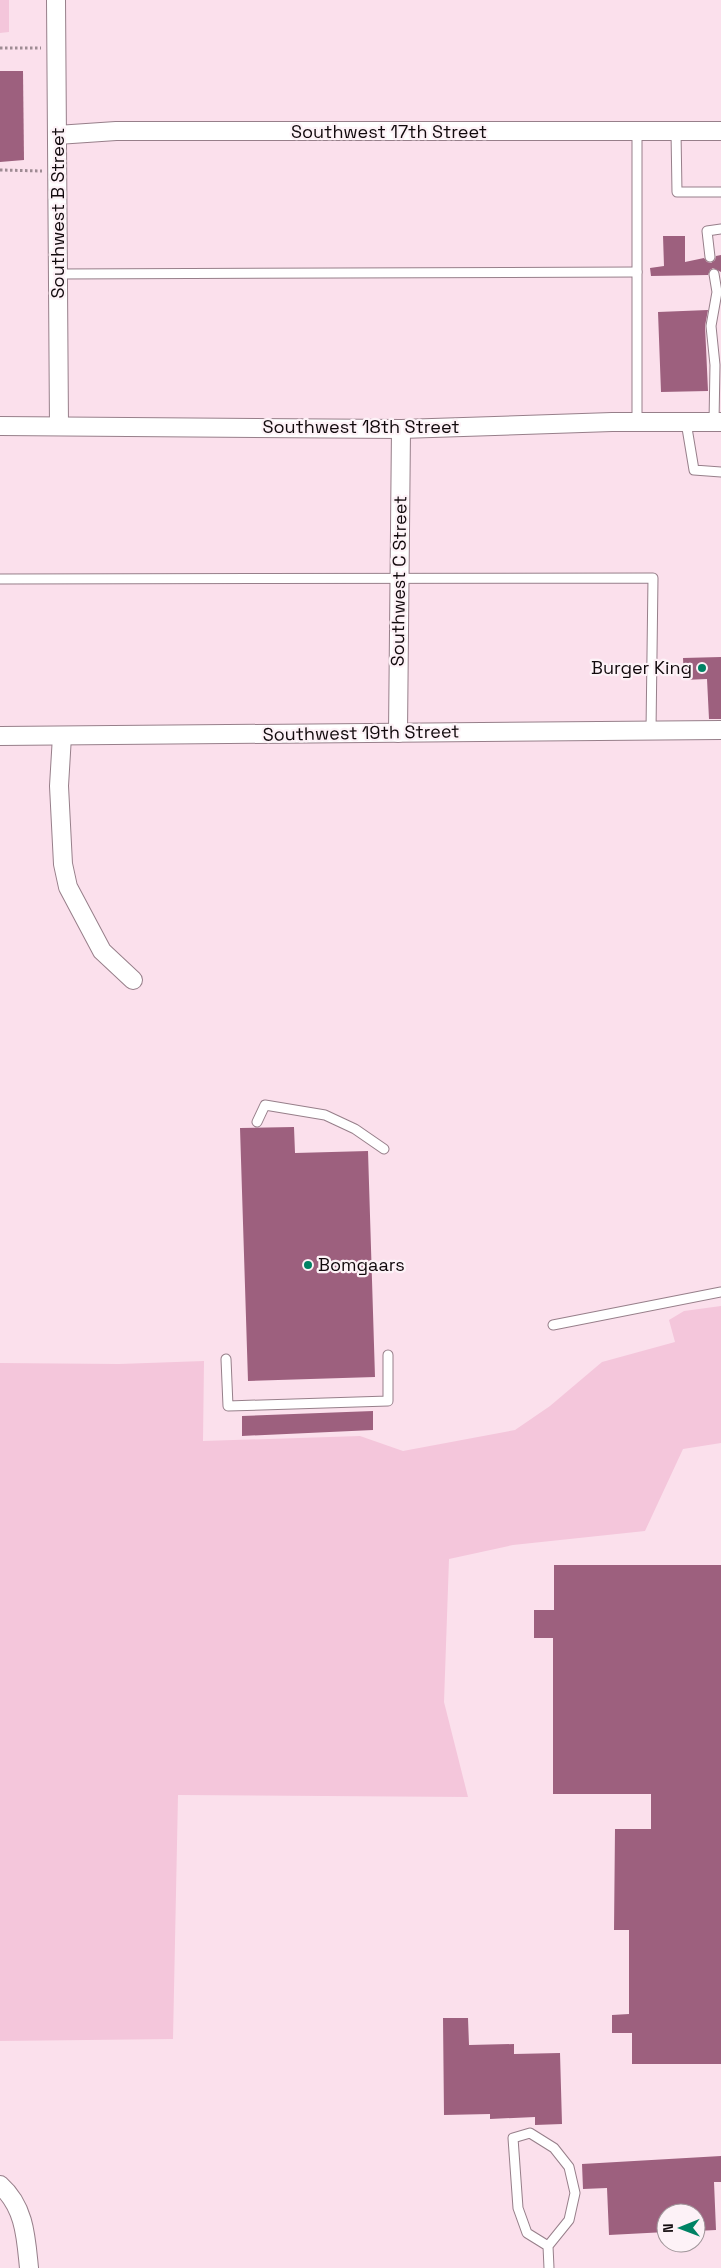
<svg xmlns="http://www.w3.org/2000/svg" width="721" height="2268" font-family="'Space Grotesk',sans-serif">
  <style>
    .green { fill: #f4c6db }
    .building { fill: #9d607e }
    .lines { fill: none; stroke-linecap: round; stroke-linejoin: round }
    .service-casing { stroke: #977f8a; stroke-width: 11 }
    .minor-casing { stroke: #977f8a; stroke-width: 20 }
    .path { stroke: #9e8b93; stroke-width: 3; stroke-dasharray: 2.5 2.5; stroke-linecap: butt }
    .service { stroke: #fff; stroke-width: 9 }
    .minor { stroke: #fff; stroke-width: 18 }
    .poi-dot { fill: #008264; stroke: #fdf2f7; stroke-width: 2 }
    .labels { text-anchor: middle; stroke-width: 4.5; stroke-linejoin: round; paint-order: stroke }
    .street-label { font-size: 18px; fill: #11090c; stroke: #fdf2f7 }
    .poi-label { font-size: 18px; fill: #11090c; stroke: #fdf2f7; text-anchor: end }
  </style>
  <rect width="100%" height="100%" fill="#fbe0ec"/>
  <g class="green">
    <path d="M0,0H9V32L0,33Z"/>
    <path d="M721,1306V1443L683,1449L645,1531L513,1545L449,1559L444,1702L468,1797L178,1795L173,2039L0,2041V1363L119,1364L204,1361L203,1441L360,1436L403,1451L515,1430L550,1406L602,1362L675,1342L669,1320L684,1311Z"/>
  </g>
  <g class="building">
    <path d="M0,71H23L24,160L0,162Z"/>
    <path d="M663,236H685V262L704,258L707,262L711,263L715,260L716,256L721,255V272L713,268L710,270L708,275L651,276L650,268L664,266Z"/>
    <path d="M708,310L705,326L708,391L661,392L658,312Z"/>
    <path d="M721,657V719H709L707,679L684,680L683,658Z"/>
    <path d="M294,1127L295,1153L368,1151L375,1377L248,1381L240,1128Z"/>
    <path d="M373,1411V1430L242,1436V1416Z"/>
    <path d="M554,1565H721V2064H632V2033H612V2015L629,2014V1930H614L615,1829H651V1794H553V1638H534V1610H554Z"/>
    <path d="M443,2018H468L469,2045L514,2044V2054L560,2053L562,2124L535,2125V2117L490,2119V2114L444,2115Z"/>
    <path d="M721,2156V2182H714L716,2230L696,2231V2213H666V2232L609,2235L607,2188L583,2189L582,2164Z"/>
  </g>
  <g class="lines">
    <g class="service-casing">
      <g id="service">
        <path d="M637,132V422"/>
        <path d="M676,132L677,192H721"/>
        <path d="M710,257L707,231L721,229"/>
        <path d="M58,274L637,272"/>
        <path d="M714,274L717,292L711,326L715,365L714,422"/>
        <path d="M686,422L694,470L721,472"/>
        <path d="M0,579L653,578L651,730"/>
        <path d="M257,1122L265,1105L325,1115L355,1129L384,1149"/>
        <path d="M553,1325L721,1292"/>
        <path d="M226,1359L228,1406L388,1401V1355"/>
        <path d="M548,2246L527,2233L518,2208L513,2138L530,2133L554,2148L569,2167L575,2193L569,2220L548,2246L549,2268"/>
      </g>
    </g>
    <g class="minor-casing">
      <g id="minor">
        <path d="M56,0L59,426"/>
        <path d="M57,135L116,131H721"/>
        <path d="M0,426L401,429L612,422H721"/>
        <path d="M398,733L401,429"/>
        <path d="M0,736L721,730"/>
        <path d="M62,736L59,786L63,864L68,887L102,951L133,980"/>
        <path d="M0,2185C25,2207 26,2238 29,2268"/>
      </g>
    </g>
    <g class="path">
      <path d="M0,48H41"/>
      <path d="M0,170L42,171"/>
    </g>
    <use href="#service" class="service"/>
    <use href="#minor" class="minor"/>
  </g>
  <g class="poi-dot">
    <circle cx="702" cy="668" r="5"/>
    <circle cx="308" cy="1265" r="5"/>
  </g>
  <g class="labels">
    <g class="street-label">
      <text x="389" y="138">Southwest 17th Street</text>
      <text transform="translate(58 213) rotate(-90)" y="6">Southwest B Street</text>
      <text x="361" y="433">Southwest 18th Street</text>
      <text transform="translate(399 581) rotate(-89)" y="6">Southwest C Street</text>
      <text transform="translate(361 733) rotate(-1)" y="6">Southwest 19th Street</text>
    </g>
    <g class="poi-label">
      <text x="692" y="674">Burger King</text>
      <text x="318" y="1271" text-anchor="start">Bomgaars</text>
    </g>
  </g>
  <g transform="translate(681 2228) rotate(269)"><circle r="24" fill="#fdf2f7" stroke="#9f9599"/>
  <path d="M0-4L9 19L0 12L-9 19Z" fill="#008264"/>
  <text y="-8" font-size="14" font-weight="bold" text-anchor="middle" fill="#11090c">N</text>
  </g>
</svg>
